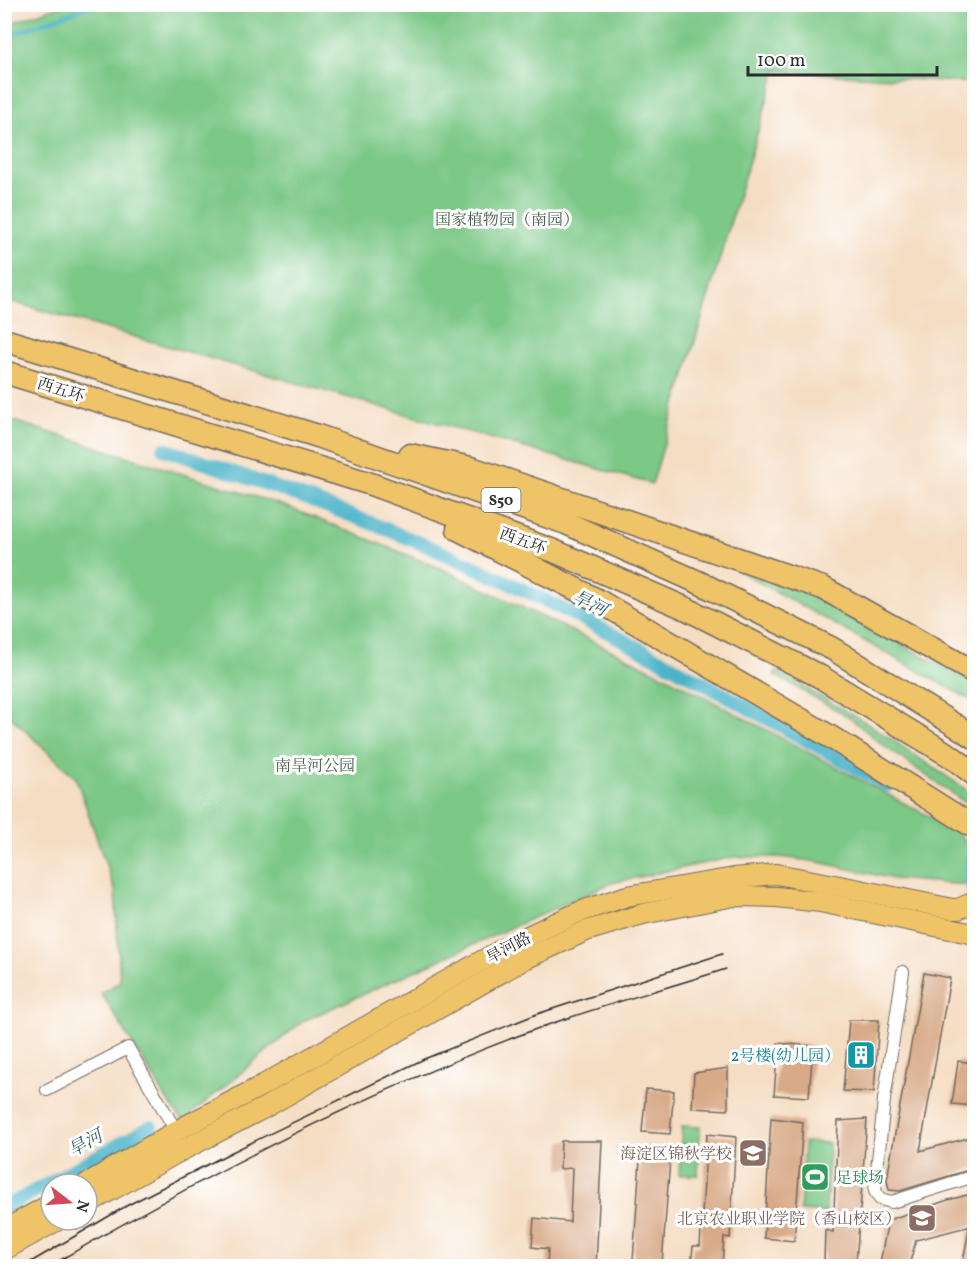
<svg xmlns="http://www.w3.org/2000/svg" width="979" height="1271" font-family="Vollkorn,'Noto Serif SC',serif">
  <style>
    .green { fill: #7bc887; stroke: #537a59; stroke-width: 1.5 }
    .lines { fill: none; stroke-linecap: round; stroke-linejoin: round }
    .stream { stroke: #4bb4c9; stroke-width: 4 }
    .canal { stroke: #4bb4c9; stroke-width: 14 }
    .building { fill: #d8aa88 }
    .street-casing { stroke: #726960; stroke-width: 14 }
    .primary-casing { stroke: #726960; stroke-width: 22 }
    .highway-casing { stroke: #726960; stroke-width: 25 }
    .street { stroke: #fff; stroke-width: 12 }
    .primary { stroke: #efc469; stroke-width: 20 }
    .highway { stroke: #efc469; stroke-width: 22 }
    .tram { stroke: #2b2b2b; stroke-width: 1.5 }
    .labels { text-anchor: middle; stroke-width: 6; stroke-linejoin: round; paint-order: stroke }
    .shield { fill: #fff; stroke: #6b6b6b; stroke-width: 1.5 }
    .shield-label { font-size: 15px; font-weight: bold; fill: #2b2b2b }
    .park-label { font-size: 16px; fill: #47624b; stroke: #fff }
    .street-label { font-size: 16px; fill: #2b2b2b; stroke: #fff }
    .culture-label { font-size: 16px; fill: #0d838f; stroke: #fff; text-anchor: end }
    .education-label { font-size: 16px; fill: #785e54; stroke: #fff; text-anchor: end }
    .leisure-label { font-size: 16px; fill: #27864d; stroke: #fff; text-anchor: start }
    .water-label { font-size: 18px; font-style: italic; fill: #38626a; stroke: #fff }
  </style>
  <rect width="100%" height="100%" fill="#fff"/>
  <filter id="ink" filterUnits="userSpaceOnUse"><feTurbulence type="fractalNoise" baseFrequency=".0167" numOctaves="2"/><feDisplacementMap in="SourceGraphic" scale="12" xChannelSelector="R" yChannelSelector="G"/><feConvolveMatrix kernelMatrix="1 2 1 2 8 2 1 2 1" color-interpolation-filters="sRGB"/></filter>
  <filter id="wash" filterUnits="userSpaceOnUse"><feTurbulence type="fractalNoise" baseFrequency=".008" numOctaves="4" result="noise"/><feDisplacementMap in="SourceGraphic" scale="24" xChannelSelector="R" yChannelSelector="G"/><feGaussianBlur stdDeviation="1.35" result="paint"/><feColorMatrix in="noise" values="0 0 0 0 0 0 0 0 0 0 0 0 0 0 0 0 0 1.4 0 .05"/><feComposite in="paint" operator="in"/></filter>
  <g filter="url(#wash)">
    <rect width="100%" height="100%" fill="#f5ddc3"/>
    <g class="green">
      <path d="M62,5H974V83L776,71L652,484L5,300V25Z"/>
      <path d="M4,418L285,506L440,568L657,672L957,831L971,849L966,885L894,879L819,862L780,857H734L611,883L303,1021L183,1121L166,1098L101,993L120,982L115,891L76,778L5,712Z"/>
      <path d="M723,562L814,596L974,684V702Z"/>
      <path d="M776,671L867,723L974,795V803L963,801L884,746L849,717L774,675Z"/>
      <path d="M682,1126L700,1127L698,1175H679Z"/>
      <path d="M804,1142L829,1143L826,1213L800,1211Z"/>
    </g>
    <g class="lines">
      <path class="stream" d="M4,37L96,4"/>
      <g class="canal">
        <path d="M164,449C274,486 385,525 490,574C626,637 756,713 888,785"/>
        <path d="M974,854L971,871L974,893"/>
        <path d="M4,1208L151,1127"/>
      </g>
    </g>
    <g id="blocks">
      <g class="building">
        <path d="M924,973L950,978L920,1151L975,1136V1168L900,1191L889,1190L887,1180L890,1161Z"/>
        <path d="M849,1020H879L874,1092L843,1091Z"/>
        <path d="M778,1043L813,1046L809,1097L774,1095Z"/>
        <path d="M958,1061L975,1063V1106L952,1104Z"/>
        <path d="M728,1068V1110L692,1108L694,1073Z"/>
        <path d="M646,1089L674,1091L670,1134L642,1132Z"/>
        <path d="M771,1118L803,1122L794,1241L764,1238Z"/>
        <path d="M867,1119L856,1263H849V1266H828V1261L824,1260L825,1230L833,1232L838,1121Z"/>
        <path d="M707,1134L736,1137L730,1238L724,1237L722,1266H691L693,1246H700Z"/>
        <path d="M561,1141H602L596,1266L547,1264L548,1249L532,1247L534,1218L570,1222L572,1168L560,1169Z"/>
        <path d="M640,1160H670L662,1264L633,1261Z"/>
        <path d="M975,1193V1225L916,1240L909,1266L880,1263L888,1220L948,1200Z"/>
        <path d="M969,1229L975,1230V1264L963,1261Z"/>
      </g>
    </g>
  </g>
  <g filter="url(#ink)">
    <use href="#blocks" fill-opacity="0" stroke="#726960" stroke-width="1.5"/>
    <g class="lines">
      <g class="street-casing">
        <g id="street">
          <path d="M903,972L884,1100L875,1191L880,1199L892,1202L974,1176"/>
          <path d="M47,1090L128,1048L176,1131"/>
        </g>
      </g>
      <g class="primary-casing">
        <g id="primary">
          <path d="M86,1184L176,1131L263,1085L515,942L579,912L627,896L734,878L776,874L845,887L953,909H958L974,902"/>
          <path d="M87,1204L175,1154L264,1108L525,959L586,931L643,914L734,896L777,897L820,902L974,934"/>
          <path d="M4,1230L51,1204"/>
          <path d="M4,1250L58,1220"/>
        </g>
      </g>
      <g class="highway-casing">
        <g id="highway">
          <path d="M4,340L318,436L566,523L698,582L833,649L974,737"/>
          <path d="M4,372L368,483L554,551L687,609L819,676L952,757L974,774"/>
          <path d="M410,455L471,468L823,588L974,672"/>
          <path d="M458,529L597,600L829,736L974,827"/>
        </g>
      </g>
      <use href="#street" class="street"/>
      <use href="#primary" class="primary"/>
      <use href="#highway" class="highway"/>
      <g class="tram">
        <path d="M24,1266L128,1205L232,1152L424,1059L537,1014L722,954"/>
        <path d="M50,1266C207,1174 368,1091 539,1028C600,1006 664,989 726,969"/>
      </g>
    </g>
  </g>
  <defs>
    <g id="building-square" transform="scale(1.5)"><rect x="-9" y="-9" width="18" height="18" rx="4" fill="#0f9aa8" stroke="#fff"/><path d="M-4-6H4V6H1V3H-1V6H-4ZM-2.5-4.3h1.7v1.8h-1.7ZM.8-4.3h1.7v1.8H.8ZM-2.5-1h1.7V.8h-1.7ZM.8-1h1.7V.8H.8Z" fill="#fff"/></g>
    <g id="school-square" transform="scale(1.5)"><rect x="-9" y="-9" width="18" height="18" rx="4" fill="#8d6e63" stroke="#fff"/><path d="M0-5L7-2L0 1L-7-2ZM-4 1L0 2.5L4 1V4Q0 6-4 4Z" fill="#fff"/></g>
    <g id="stadium-square" transform="scale(1.5)"><rect x="-9" y="-9" width="18" height="18" rx="4" fill="#2e9e5b" stroke="#fff"/><path d="M0-5a6.5 5 0 1 0 0 10a6.5 5 0 1 0 0-10ZM-3.5-1.8h7v3.6h-7Z" fill="#fff"/></g>
  </defs>
  <g fill-rule="evenodd">
    <use href="#building-square" x="861" y="1055"/>
    <use href="#school-square" x="753" y="1153"/>
    <use href="#stadium-square" x="815" y="1177"/>
    <use href="#school-square" x="922" y="1218"/>
  </g>
  <g class="labels">
    <rect class="shield" x="481.5" y="488" width="39" height="24" rx="4.5"/>
    <g class="shield-label">
      <text x="501" y="505">S50</text>
    </g>
    <g class="park-label">
      <text x="507" y="225">国家植物园（南园）</text>
      <text x="315" y="771">南旱河公园</text>
    </g>
    <g class="street-label">
      <text transform="translate(61 389) rotate(17)" y="6">西五环</text>
      <text transform="translate(523 540) rotate(20)" y="6">西五环</text>
      <text transform="translate(508 947) rotate(-28)" y="6">旱河路</text>
    </g>
    <g class="culture-label">
      <text x="840" y="1061">2号楼(幼儿园）</text>
    </g>
    <g class="education-label">
      <text x="732" y="1159">海淀区锦秋学校</text>
      <text x="901" y="1224">北京农业职业学院（香山校区）</text>
    </g>
    <g class="leisure-label">
      <text x="836" y="1183">足球场</text>
    </g>
    <g class="water-label">
      <text transform="translate(590 603) rotate(26)" y="6">旱河</text>
      <text transform="translate(85 1143) rotate(-29)" y="6">旱河</text>
    </g>
  </g>
  <rect width="979" height="1271" fill="none" stroke="#fff" stroke-width="24"/>
  <g transform="translate(69 1202) rotate(107)"><circle r="28" fill="#ffffff" stroke="#aaaaaa" stroke-width="1.5"/>
  <path d="M0-4.5L10 22L0 15L-10 22Z" fill="#d1495b"/>
  <text y="-9" font-size="16" font-weight="bold" text-anchor="middle" fill="#2b2b2b">N</text>
  </g>
  <path d="M748 66v9h189v-9" fill="none" stroke="#2b2b2b" stroke-width="3"/>
  <text x="757" y="66" font-size="18" fill="#2b2b2b" stroke="#ffffff" stroke-width="4.5" paint-order="stroke">100 m</text>
</svg>
